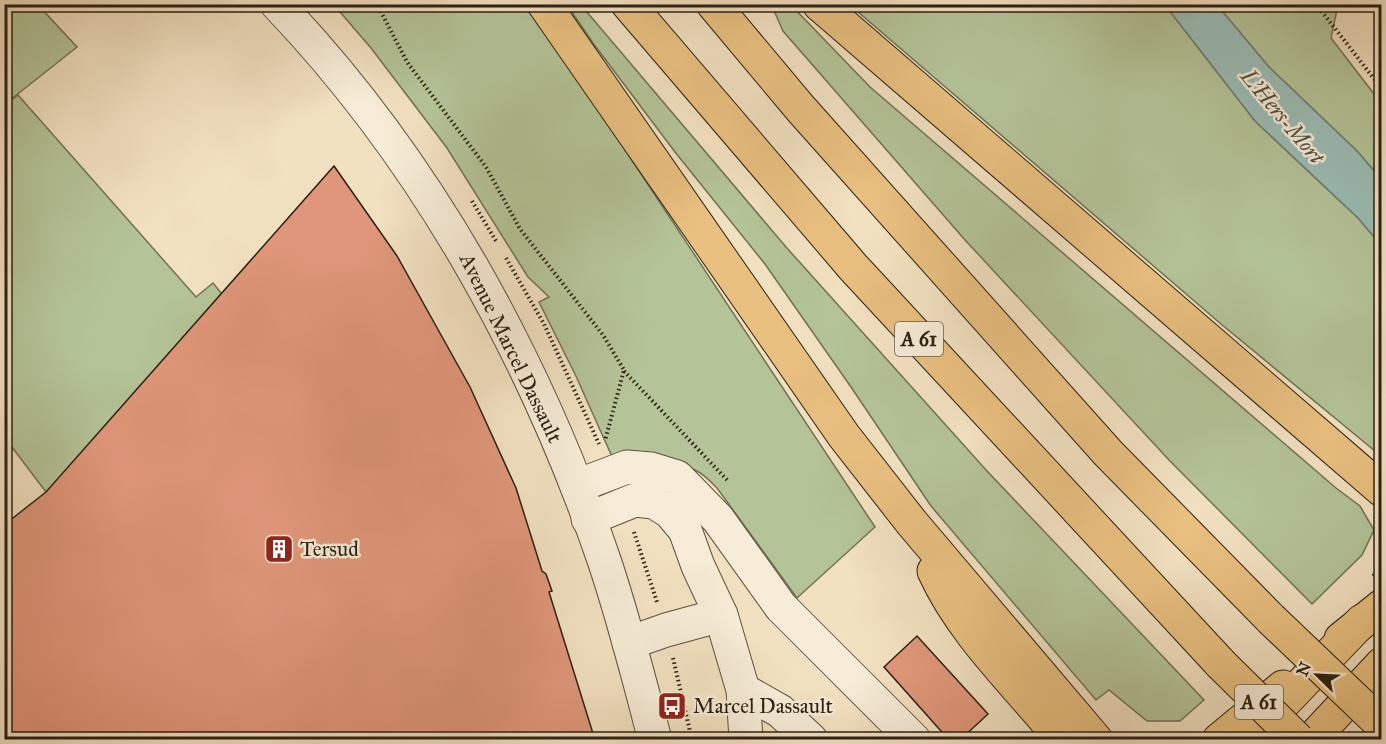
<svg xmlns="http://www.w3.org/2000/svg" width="1386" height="744" font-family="'IM FELL Great Primer',serif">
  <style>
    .green { fill: #b4c498; stroke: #6f7255; stroke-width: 1.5 }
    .water { fill: #9bbdb6; stroke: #6e7e74; stroke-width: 1.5 }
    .building { fill: #e0967a; stroke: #2a2012; stroke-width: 1.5 }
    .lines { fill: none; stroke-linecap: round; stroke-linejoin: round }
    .minor-casing { stroke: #5c503e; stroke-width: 35 }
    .major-casing { stroke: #2a2012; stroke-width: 35 }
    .highway-casing { stroke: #2a2012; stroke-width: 35 }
    .path { stroke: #2a2012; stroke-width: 4; stroke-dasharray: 1.5 3; stroke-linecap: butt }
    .minor { stroke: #f7ecd7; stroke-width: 33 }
    .major { stroke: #e9c080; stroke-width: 33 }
    .highway { stroke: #e9c080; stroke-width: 33 }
    .highway-bridge-casing { stroke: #2a2012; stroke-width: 35; stroke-linecap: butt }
    .highway-bridge { stroke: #e9c080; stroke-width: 33 }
    .labels { text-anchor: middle; stroke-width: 5; stroke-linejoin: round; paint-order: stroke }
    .shield { fill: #f7ecd7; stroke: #685d4d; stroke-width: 1.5 }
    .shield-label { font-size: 20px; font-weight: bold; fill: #2a2012 }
    .street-label { font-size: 21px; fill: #2a2012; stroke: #f7ecd7 }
    .poi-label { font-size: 21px; fill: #2a2012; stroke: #f7ecd7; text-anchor: start }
    .water-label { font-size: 22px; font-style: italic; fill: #4c4f43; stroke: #f7ecd7 }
  </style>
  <rect width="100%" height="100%" fill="#f2e1c1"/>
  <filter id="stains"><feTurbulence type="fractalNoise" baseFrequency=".00333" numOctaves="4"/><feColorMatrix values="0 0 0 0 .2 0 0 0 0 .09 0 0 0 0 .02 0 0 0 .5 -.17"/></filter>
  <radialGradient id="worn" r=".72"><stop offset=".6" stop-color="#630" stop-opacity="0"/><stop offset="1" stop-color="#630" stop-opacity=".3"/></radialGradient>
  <g class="green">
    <path d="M5,4L38,5L77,47L5,104Z"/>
    <path d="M334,5H529L875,527L797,598L717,488C710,481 704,474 695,470C674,460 638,462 614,461L575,374L539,302L549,297L528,277L447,148L371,48Z"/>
    <path d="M567,5H581L786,247L987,471L1204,700L1180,721H1147L1109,690L1096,700L931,506L851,387L765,264L675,152L593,43Z"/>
    <path d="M791,5L870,87L1336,488L1360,506L1374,530L1362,555L1312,604L1169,460L965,240L783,31L772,6Z"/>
    <path d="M850,5H1165L1255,121L1358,218L1381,245V456L1221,324Z"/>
    <path d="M1217,5H1338L1331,38L1381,103V179L1357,151L1269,67Z"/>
    <path d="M18,95L196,297L213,283L265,347L46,492L5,438L4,106Z"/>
  </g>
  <path class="water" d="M1165,5H1217L1269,67L1357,151L1381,179V245L1358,218L1255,121Z"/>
  <g class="building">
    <path d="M334,166L397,256L470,387L516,488L542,571L546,574L552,591L549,592L595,740H4V525L46,492Z"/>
    <path d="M917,636L988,714L960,740H949L884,667Z"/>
  </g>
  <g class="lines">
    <g class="minor-casing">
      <g id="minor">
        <path d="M277,4C427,161 534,356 604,560C624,619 639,679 655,740"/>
        <path d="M577,486L627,467L651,469L677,477L718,519L781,607L914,740"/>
        <path d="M588,519L635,500L654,502L670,512L685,530L698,566L721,615L743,690L746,740"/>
        <path d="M629,643L666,630L721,615"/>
        <path d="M743,690L780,711L811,740"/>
      </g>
    </g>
    <g class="major-casing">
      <g id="major">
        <path d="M1341,639L1382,606"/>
        <path d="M1219,740L1283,687"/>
      </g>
    </g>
    <g class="highway-casing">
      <g id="highway">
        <path d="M544,4L844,436L912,523L1096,740"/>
        <path d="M628,4L853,267L1221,664"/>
        <path d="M713,4L801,109L1108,453L1271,619"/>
        <path d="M819,4L1382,490"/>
        <path d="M934,571C963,635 1018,685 1062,740"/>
        <path d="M1248,740L1362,621"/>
        <path d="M1311,740L1382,664"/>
      </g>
    </g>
    <g class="path">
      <path d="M375,4L381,12L407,62L486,167L520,229L603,335L624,370L605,441"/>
      <path d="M1316,4L1382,89"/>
      <path d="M472,201L496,241"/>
      <path d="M506,258L544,324L599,444"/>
      <path d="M624,371L728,481"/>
      <path d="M634,532L657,602"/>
      <path d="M1373,576L1382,568"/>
      <path d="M673,658L692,740"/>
    </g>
    <use href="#minor" class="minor"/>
    <use href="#major" class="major"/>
    <use href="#highway" class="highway"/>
    <g class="highway-bridge-casing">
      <g id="highway-bridge">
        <path d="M1271,619L1382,725"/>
        <path d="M1221,664L1298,740"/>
      </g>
    </g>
    <use href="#highway-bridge" class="highway-bridge"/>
  </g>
  <defs>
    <g id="building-square" transform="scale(1.5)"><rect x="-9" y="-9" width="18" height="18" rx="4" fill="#8f2418" stroke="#f7ecd7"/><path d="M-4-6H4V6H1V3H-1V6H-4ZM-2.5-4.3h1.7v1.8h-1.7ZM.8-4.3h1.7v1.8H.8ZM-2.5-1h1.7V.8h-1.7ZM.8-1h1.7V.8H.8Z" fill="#fff"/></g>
    <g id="bus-square" transform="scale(1.5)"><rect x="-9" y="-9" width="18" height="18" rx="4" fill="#8f2418" stroke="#f7ecd7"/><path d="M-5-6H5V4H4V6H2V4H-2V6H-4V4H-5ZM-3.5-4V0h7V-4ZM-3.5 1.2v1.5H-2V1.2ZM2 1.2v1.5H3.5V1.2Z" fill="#fff"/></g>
  </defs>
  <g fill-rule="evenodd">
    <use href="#building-square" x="279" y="549"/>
    <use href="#bus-square" x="672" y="706"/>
  </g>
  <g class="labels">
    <g class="shield">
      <rect x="895" y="322" width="48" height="34" rx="4.5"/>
      <rect x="1235" y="685" width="48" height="34" rx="4.5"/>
    </g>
    <g class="shield-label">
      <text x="919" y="346">A 61</text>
      <text x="1259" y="709">A 61</text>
    </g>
    <g class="street-label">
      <text transform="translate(511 348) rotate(64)" y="7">Avenue Marcel Dassault</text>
    </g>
    <g class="poi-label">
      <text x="300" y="556">Tersud</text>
      <text x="693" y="713">Marcel Dassault</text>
    </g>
    <g class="water-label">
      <text transform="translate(1283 116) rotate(50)" y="8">L'Hers-Mort</text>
    </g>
  </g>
  <rect width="1386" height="744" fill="none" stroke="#f2e1c1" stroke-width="24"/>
  <rect x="6" y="6" width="1374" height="732" fill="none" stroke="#2a2012" stroke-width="3"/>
  <rect x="12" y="12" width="1362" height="720" fill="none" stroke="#2a2012" stroke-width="1.5"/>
  <g transform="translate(1317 675) rotate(294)" stroke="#f7ecd7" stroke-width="4.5" paint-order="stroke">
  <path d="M0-4.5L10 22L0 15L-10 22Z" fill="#2a2012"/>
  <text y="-9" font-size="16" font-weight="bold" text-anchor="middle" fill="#2a2012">N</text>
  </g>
  <rect width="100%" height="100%" filter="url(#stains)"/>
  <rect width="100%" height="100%" fill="url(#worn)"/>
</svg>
